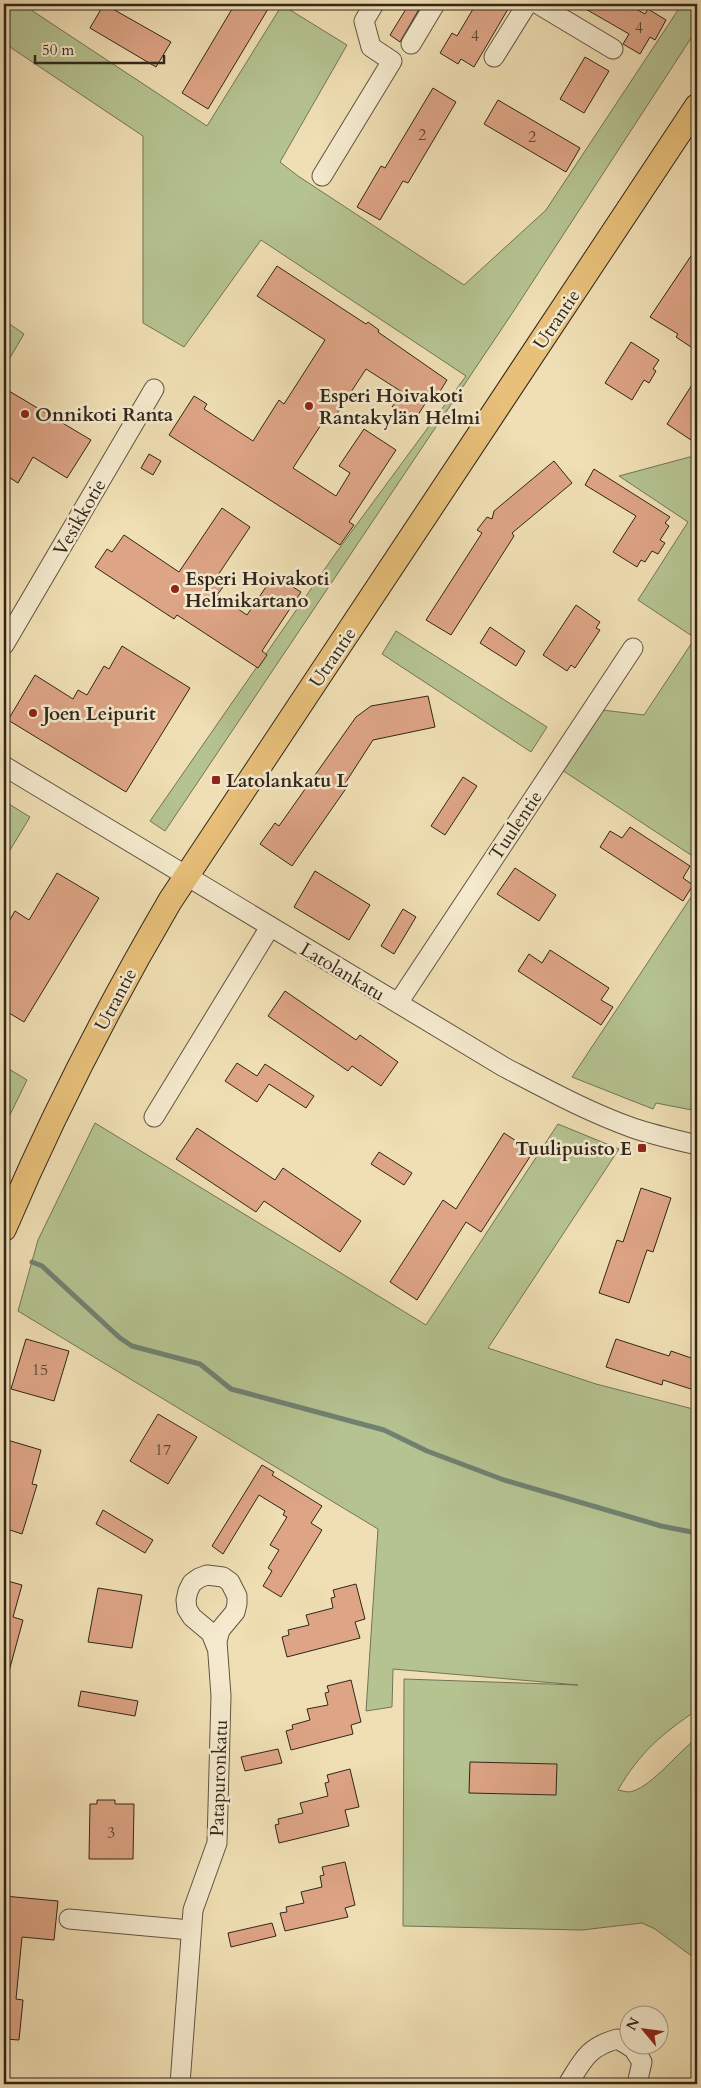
<svg xmlns="http://www.w3.org/2000/svg" width="701" height="2088" font-family="Cardo,serif">
  <style>
    .green { fill: #b5c391; stroke: #727456 }
    .lines { fill: none; stroke-linecap: round; stroke-linejoin: round }
    .stream { stroke: #708171; stroke-width: 5 }
    .building { fill: #dda485; stroke: #30261b }
    .minor-casing { stroke: #605441; stroke-width: 21 }
    .major-casing { stroke: #30261b; stroke-width: 26 }
    .minor { stroke: #f5eace; stroke-width: 19 }
    .major { stroke: #e8c07a; stroke-width: 24 }
    .poi-dot { fill: #8f2418; stroke: #f5eace; stroke-width: 2 }
    .labels { text-anchor: middle; stroke-width: 5; stroke-linejoin: round; paint-order: stroke }
    .number-label { font-size: 16px; fill: #5b4636 }
    .street-label { font-size: 19px; fill: #30261b; stroke: #f5eace }
    .poi-label { font-size: 19px; font-weight: bold; fill: #30261b; stroke: #f5eace; text-anchor: start }
  </style>
  <rect width="100%" height="100%" fill="#f0dfb4"/>
  <filter id="stains"><feTurbulence type="fractalNoise" baseFrequency=".004" numOctaves="4"/><feColorMatrix values="0 0 0 0 .2 0 0 0 0 .09 0 0 0 0 .02 0 0 0 .5 -.17"/></filter>
  <radialGradient id="worn" r=".72"><stop offset=".6" stop-color="#630" stop-opacity="0"/><stop offset="1" stop-color="#630" stop-opacity=".3"/></radialGradient>
  <g class="green">
    <path d="M4,4H22L207,126L282,5L347,45L280,162L298,176L464,285L546,210L682,4H697V29L511,315L165,831L150,821L338,550L466,376L261,240L184,347L143,323V136L4,43Z"/>
    <path d="M4,320L24,334L4,368Z"/>
    <path d="M697,455V859L562,770L602,710L644,715L695,638L638,600L688,522L619,476Z"/>
    <path d="M396,631L547,727L531,752L382,654Z"/>
    <path d="M4,801L30,817L4,860Z"/>
    <path d="M697,888V1111L656,1103L653,1109L572,1077Z"/>
    <path d="M4,1066L27,1080L4,1127Z"/>
    <path d="M95,1123L426,1325L558,1124L619,1149L488,1348L596,1384L697,1410V1710C662,1734 640,1752 618,1790C623,1791 629,1793 633,1791C653,1785 678,1752 697,1738V1960L655,1929L642,1923L582,1930L403,1926L404,1679L578,1685L393,1669L392,1707L366,1711L378,1529L18,1311L38,1240Z"/>
  </g>
  <g class="lines">
    <path class="stream" d="M32,1262L42,1266L120,1338L132,1346L200,1364L231,1389L384,1430L427,1451L504,1480L661,1526L697,1533"/>
  </g>
  <g class="building">
    <path d="M104,4L171,42L156,67L90,28Z"/>
    <path d="M235,4H271L208,109L182,93Z"/>
    <path d="M409,4H422L400,42L390,35Z"/>
    <path d="M476,4H511L474,67L461,59L458,64L440,53L452,33L457,36Z"/>
    <path d="M577,4H627L645,14L648,9L666,20L655,40L650,37L640,54L623,44L629,34Z"/>
    <path d="M585,57L609,71L584,113L560,99Z"/>
    <path d="M433,88L456,102L408,183L403,181L380,220L357,207L381,166L385,168Z"/>
    <path d="M498,100L580,148L566,172L484,124Z"/>
    <path d="M697,247V351L676,337L678,334L650,317Z"/>
    <path d="M277,266L366,324L368,322L379,330L378,332L447,380L439,393L434,390L414,421L392,407L402,392L366,369L334,418L328,414L293,468L336,496L350,473L339,466L364,429L396,450L349,522L354,525L340,545L169,435L194,396L207,404L204,409L253,441L279,400L284,404L325,340L257,296Z"/>
    <path d="M631,342L659,360L653,369L656,371L649,383L644,380L632,400L605,383Z"/>
    <path d="M697,377V444L667,424Z"/>
    <path d="M4,388L91,440L67,478L33,457L18,483L4,474Z"/>
    <path d="M149,454L161,461L153,475L141,468Z"/>
    <path d="M554,461L572,483L512,533L514,536L451,635L426,620L482,533L477,530L487,517L492,519L494,511Z"/>
    <path d="M594,469L670,517L665,523L669,526L660,540L665,543L658,554L652,551L645,562L641,560L637,567L613,552L636,516L585,485Z"/>
    <path d="M222,508L250,527L214,581L223,587L217,595L247,615L274,575L301,592L262,651L267,655L258,668L177,615L174,619L95,567L107,549L112,552L124,535L179,572Z"/>
    <path d="M576,605L600,622L596,628L600,630L575,668L571,665L567,671L543,655Z"/>
    <path d="M490,627L525,651L516,666L480,643Z"/>
    <path d="M122,646L190,688L126,792L8,720L35,675L73,699L78,690L87,695L104,666L109,669Z"/>
    <path d="M428,696L435,727L373,740L344,785L347,787L292,866L260,844L275,823L279,826L356,717L371,706Z"/>
    <path d="M463,777L477,786L445,835L431,826Z"/>
    <path d="M630,827L690,866L683,878L693,885L683,901L600,847L610,831L622,838Z"/>
    <path d="M515,868L556,895L539,921L497,894Z"/>
    <path d="M315,871L370,905L349,940L294,907Z"/>
    <path d="M57,873L99,898L24,1022L4,1010V930L15,911L29,920Z"/>
    <path d="M403,909L416,917L394,954L381,946Z"/>
    <path d="M550,950L609,988L601,1000L613,1007L601,1025L518,971L529,954L542,963Z"/>
    <path d="M285,991L356,1040L360,1035L398,1062L381,1086L352,1066L348,1071L268,1016Z"/>
    <path d="M237,1063L257,1076L265,1064L314,1096L306,1108L269,1084L257,1102L225,1081Z"/>
    <path d="M197,1128L275,1180L283,1168L361,1221L340,1252L264,1201L256,1212L176,1159Z"/>
    <path d="M504,1133L533,1152L481,1232L466,1222L417,1300L390,1282L443,1200L456,1209Z"/>
    <path d="M379,1152L412,1173L404,1185L371,1164Z"/>
    <path d="M641,1188L671,1198L653,1252L647,1250L629,1303L599,1293L617,1240L623,1242Z"/>
    <path d="M26,1339L69,1351L54,1401L11,1389Z"/>
    <path d="M616,1339L669,1356L671,1351L697,1360V1391L663,1380L662,1385L606,1367Z"/>
    <path d="M158,1414L197,1437L168,1484L130,1461Z"/>
    <path d="M4,1439L41,1450L32,1484L37,1485L22,1534L4,1528Z"/>
    <path d="M262,1465L274,1472L272,1475L322,1506L311,1523L322,1530L281,1597L263,1586L272,1571L268,1568L279,1550L270,1545L287,1517L283,1515L285,1511L259,1495L223,1554L212,1546Z"/>
    <path d="M103,1510L153,1540L145,1553L96,1524Z"/>
    <path d="M4,1580L22,1585L13,1617L23,1620L8,1675H4Z"/>
    <path d="M356,1584L365,1619L355,1622L360,1638L287,1657L282,1637L289,1635L288,1630L309,1625L306,1615L333,1608L331,1598L335,1597L333,1590Z"/>
    <path d="M98,1588L142,1595L132,1648L88,1642Z"/>
    <path d="M351,1680L361,1722L351,1725L353,1734L291,1750L286,1731L293,1729L292,1725L310,1720L307,1709L328,1705L325,1693L329,1692L327,1686Z"/>
    <path d="M81,1691L138,1701L135,1716L78,1706Z"/>
    <path d="M278,1749L282,1763L245,1771L241,1757Z"/>
    <path d="M470,1762L557,1764L556,1795L469,1793Z"/>
    <path d="M350,1769L359,1807L345,1810L349,1826L279,1843L275,1825L279,1824L278,1819L303,1813L300,1803L328,1796L325,1783L329,1782L327,1775Z"/>
    <path d="M97,1800H115V1804H134L133,1859H89L90,1804H97Z"/>
    <path d="M345,1862L355,1905L345,1908L348,1917L285,1931L280,1913L287,1912L286,1907L304,1903L301,1892L322,1887L320,1876L324,1875L322,1867Z"/>
    <path d="M4,1896L58,1901L54,1940L22,1937L16,1999L23,2000L19,2040L4,2039Z"/>
    <path d="M272,1923L276,1936L231,1947L228,1933Z"/>
  </g>
  <g class="lines">
    <g class="minor-casing">
      <g id="minor">
        <path d="M538,4L613,49"/>
        <path d="M411,44L435,4"/>
        <path d="M494,57L527,4"/>
        <path d="M322,176L392,61L371,47L364,21L374,4"/>
        <path d="M4,645L154,389"/>
        <path d="M4,766L504,1067C546,1089 588,1112 633,1128C654,1135 676,1140 697,1145"/>
        <path d="M398,1003L633,648"/>
        <path d="M154,1117L270,927"/>
        <path d="M69,1919L190,1930"/>
        <path d="M629,2046L633,2048L642,2062L637,2084"/>
        <path d="M180,2084L193,1910L217,1843L221,1696L217,1641L220,1630L235,1612L237,1604V1596L230,1582L223,1577L207,1575L199,1578L192,1583L188,1591L186,1600L187,1609L192,1617L211,1633L217,1648"/>
        <path d="M568,2084C583,2060 588,2047 617,2039L628,2045"/>
      </g>
    </g>
    <g class="major-casing">
      <path id="major" d="M4,1229C52,1116 108,1007 170,901L697,106"/>
    </g>
    <use href="#minor" class="minor"/>
    <use href="#major" class="major"/>
  </g>
  <g class="poi-dot">
    <circle cx="309" cy="406" r="5"/>
    <circle cx="25" cy="414" r="5"/>
    <circle cx="175" cy="589" r="5"/>
    <circle cx="33" cy="713" r="5"/>
    <rect x="211" y="775" width="10" height="10" rx="2.5"/>
    <rect x="637" y="1143" width="10" height="10" rx="2.5"/>
  </g>
  <g class="labels">
    <g class="number-label">
      <text x="639" y="33">4</text>
      <text x="475" y="41">4</text>
      <text x="422" y="140">2</text>
      <text x="532" y="142">2</text>
      <text x="40" y="1375">15</text>
      <text x="163" y="1455">17</text>
      <text x="111" y="1838">3</text>
    </g>
    <g class="street-label">
      <text transform="translate(556 319) rotate(-56)" y="7">Utrantie</text>
      <text transform="translate(79 517) rotate(-60)" y="7">Vesikkotie</text>
      <text transform="translate(332 657) rotate(-56)" y="7">Utrantie</text>
      <text transform="translate(515 825) rotate(-56)" y="7">Tuulentie</text>
      <text transform="translate(343 971) rotate(31)" y="7">Latolankatu</text>
      <text transform="translate(115 999) rotate(-62)" y="7">Utrantie</text>
      <text transform="translate(218 1778) rotate(-88)" y="7">Patapuronkatu</text>
    </g>
    <g class="poi-label">
      <text x="319" y="402">Esperi Hoivakoti<tspan x="319" dy="22">Rantakylän Helmi</tspan></text>
      <text x="35" y="421">Onnikoti Ranta</text>
      <text x="185" y="585">Esperi Hoivakoti<tspan x="185" dy="22">Helmikartano</tspan></text>
      <text x="43" y="720">Joen Leipurit</text>
      <text x="226" y="787">Latolankatu L</text>
      <text x="632" y="1155" text-anchor="end">Tuulipuisto E</text>
    </g>
  </g>
  <rect width="701" height="2088" fill="none" stroke="#f0dfb4" stroke-width="20"/>
  <rect x="5" y="5" width="691" height="2078" fill="none" stroke="#30261b" stroke-width="2.5"/>
  <rect x="10" y="10" width="681" height="2068" fill="none" stroke="#30261b"/>
  <g transform="translate(644 2030) rotate(299)"><circle r="24" fill="#f5eace" stroke="#a69c86"/>
  <path d="M0-4L9 19L0 12L-9 19Z" fill="#8f2418"/>
  <text y="-8" font-size="14" font-weight="bold" text-anchor="middle" fill="#30261b">N</text>
  </g>
  <path d="M35 55v8h129v-8" fill="none" stroke="#30261b" stroke-width="2.5"/>
  <text x="42" y="55" font-size="15" fill="#30261b" stroke="#f5eace" stroke-width="4" paint-order="stroke">50 m</text>
  <rect width="100%" height="100%" filter="url(#stains)"/>
  <rect width="100%" height="100%" fill="url(#worn)"/>
</svg>
